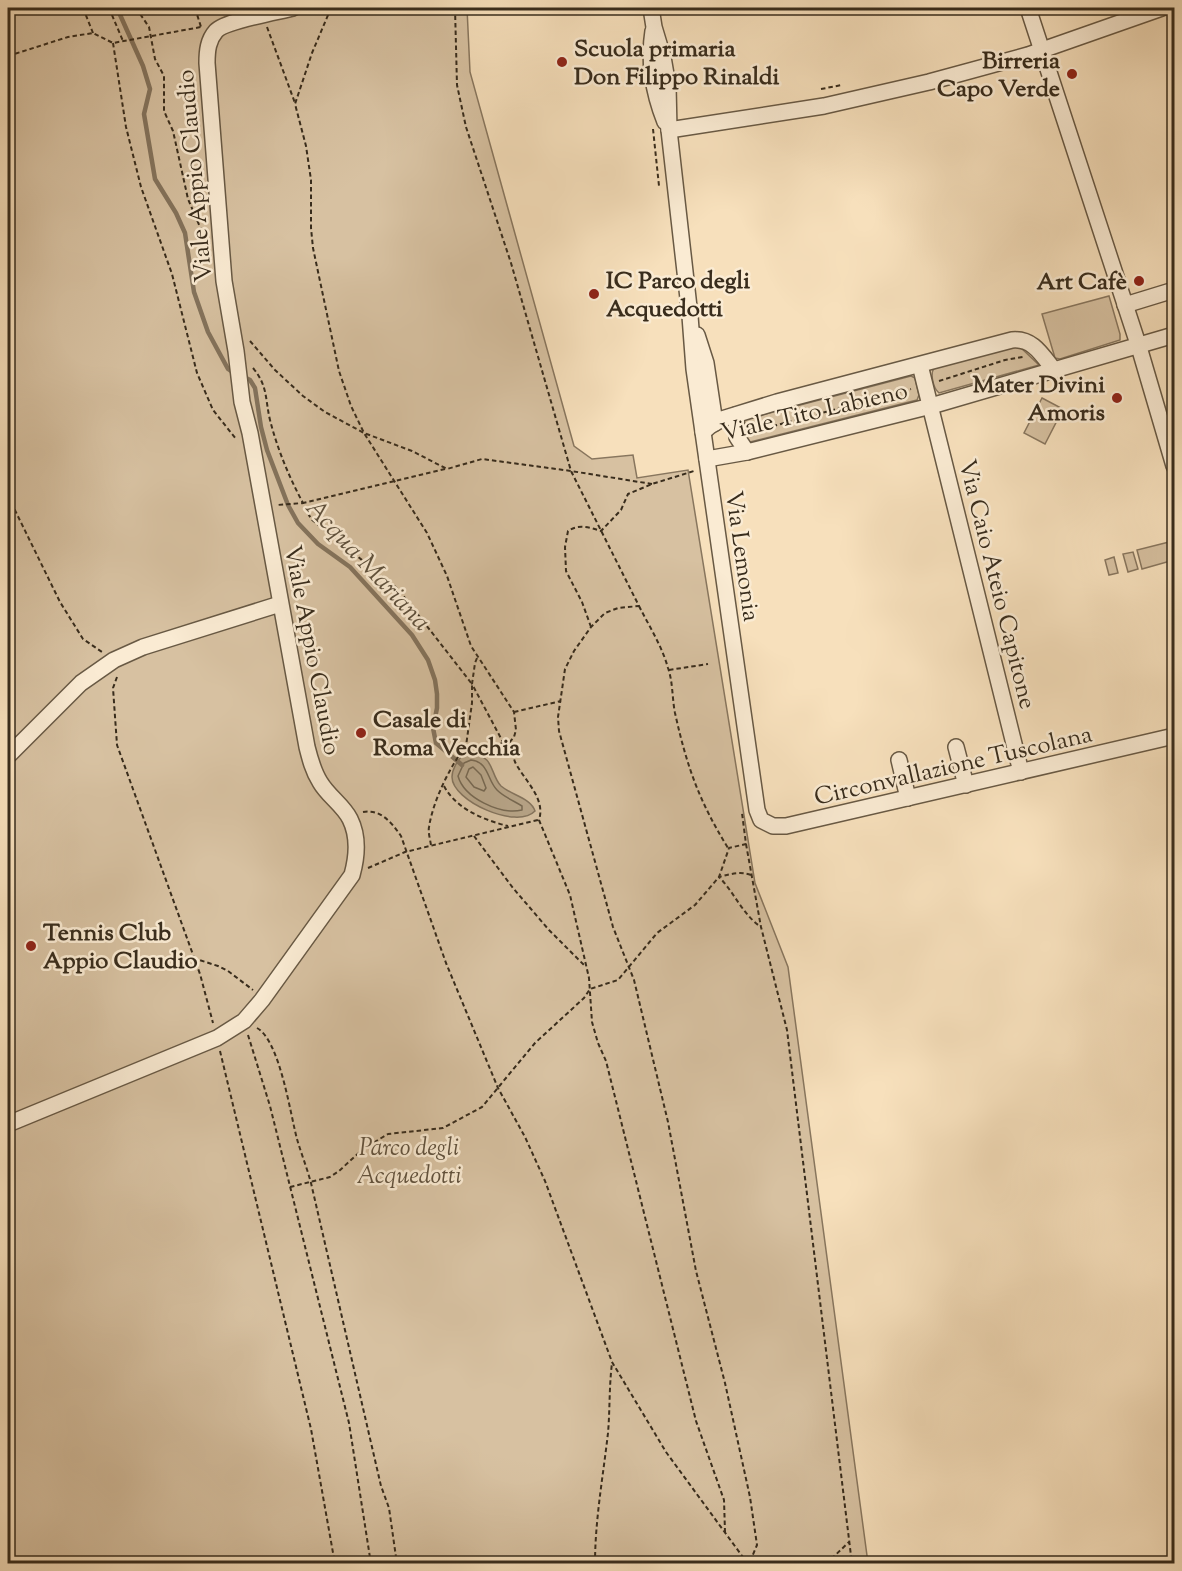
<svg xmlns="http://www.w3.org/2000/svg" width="1182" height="1571" font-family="'Sorts Mill Goudy',serif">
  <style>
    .green { fill: #d7c1a1; stroke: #88765e; stroke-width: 1.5 }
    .water { fill: #b6a386; stroke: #84735c; stroke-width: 1.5 }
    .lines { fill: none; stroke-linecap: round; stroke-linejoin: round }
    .shore { stroke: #776851; stroke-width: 1.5 }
    .stream { stroke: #84735c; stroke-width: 4.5 }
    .minor-casing { stroke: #685944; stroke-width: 18 }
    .path { stroke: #382c1c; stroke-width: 2; stroke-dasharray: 4.5 3; stroke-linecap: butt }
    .minor { stroke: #faebd3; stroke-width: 15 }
    .poi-dot { fill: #8f2418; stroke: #faebd3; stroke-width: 2 }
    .labels { text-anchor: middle; stroke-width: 5; stroke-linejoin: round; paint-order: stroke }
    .poi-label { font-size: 24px; font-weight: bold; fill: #382c1c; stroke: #faebd3; text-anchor: start }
    .street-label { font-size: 24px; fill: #382c1c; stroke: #faebd3 }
    .park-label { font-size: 24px; font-style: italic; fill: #60513d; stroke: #faebd3 }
    .water-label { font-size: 26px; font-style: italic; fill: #5e503c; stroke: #faebd3 }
  </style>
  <rect width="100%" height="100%" fill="#f7e0bc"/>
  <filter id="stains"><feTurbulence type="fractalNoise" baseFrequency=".00333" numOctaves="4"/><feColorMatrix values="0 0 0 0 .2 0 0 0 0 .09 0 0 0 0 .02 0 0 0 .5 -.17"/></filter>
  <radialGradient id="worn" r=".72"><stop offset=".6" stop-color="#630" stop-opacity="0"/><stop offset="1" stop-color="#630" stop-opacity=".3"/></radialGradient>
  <g class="green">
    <path d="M8,8H467L470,72L574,446L592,459L633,455L637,478L688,470L755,883L788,967L868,1563H8Z"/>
    <path d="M1109,296L1120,334V340L1060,359L1055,358L1042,314Z"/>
    <path d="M1019,346L1039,365L939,393C933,388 930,374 934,368Z"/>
    <path d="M911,376L915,378L919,395L917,400L746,443L740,422L743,420Z"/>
    <path d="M1042,398L1063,409L1045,444L1024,433Z"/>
    <path d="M1173,541L1174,560L1142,569L1137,550Z"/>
    <path d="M1133,552L1138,569L1128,572L1123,554Z"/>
    <path d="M1114,557L1118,573L1109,575L1105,560Z"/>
  </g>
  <path class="water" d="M471,754C495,755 490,775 501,786C511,795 531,798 535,811C517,830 452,801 452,777C452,770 457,761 462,756Z"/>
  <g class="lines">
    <g class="shore">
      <path d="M471,760C489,762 487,780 497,790C504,797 514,801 522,806V810C500,815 464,798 458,776L464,763Z"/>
      <path d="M473,767L481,775L486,788L484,791L474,787L466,777L469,769Z"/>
    </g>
    <g class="stream">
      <path d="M117,8L143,66L150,89L144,114L155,179L176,213L185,233L194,292L208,332L228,369L234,373"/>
      <path d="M242,376L250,380L255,388L261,427L267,450L288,505L298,523L318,544L350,567L412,635L428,660L435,680L437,694V708L433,728L436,743L462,765"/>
    </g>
    <g class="minor-casing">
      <g id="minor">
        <path d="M651,8L654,27L663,57L668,86L669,130L690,316L694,369L757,810L761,820L773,826H786L1174,736"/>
        <path d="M1028,8L1139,347L1174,466"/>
        <path d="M653,31C648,63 653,92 665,122"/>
        <path d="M669,130L824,106L929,82L1028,55L1162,8"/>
        <path d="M1125,305L1174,290"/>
        <path d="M697,335L706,363L715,423"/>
        <path d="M920,365L1021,772"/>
        <path d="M736,415L737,437L747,452"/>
        <path d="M703,432L710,426L722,419L777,402L1012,340C1033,338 1042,355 1054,370"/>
        <path d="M707,459L747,452L931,406L1174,335"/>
        <path d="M956,747L966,785"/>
        <path d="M8,756L81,683L114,660L143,647L280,604"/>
        <path d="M899,760L908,798"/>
        <path d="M8,1124L217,1038L244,1021L262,1000L352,875C357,857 359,837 350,819C343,805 328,796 320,782C313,771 310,759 307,747L250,433L242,402L236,351L224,281L207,63C207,51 208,40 216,31C225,21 277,12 293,8"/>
      </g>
    </g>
    <g class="path">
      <path d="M83,8L93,33"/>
      <path d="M109,8L123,41"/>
      <path d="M136,8L149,27L155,59L164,76V111L173,131L188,199L203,234L206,245"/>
      <path d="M195,8L201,27"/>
      <path d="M331,8L312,53L295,104L306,146L311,180V228L313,248L339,371L351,406L364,433L427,533L447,576L471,646L514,712L516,730L514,737L509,743C511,749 513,756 515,762C524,780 546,798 539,820L570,895L589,978L592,1022L598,1043L606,1061L696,1421L724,1500L725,1532"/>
      <path d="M455,8L457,85L466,127L511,263L571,471L639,606L618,608L605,613L591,627L574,651L565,669L558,717L559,731L613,927L634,980L668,1122L696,1271L725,1383L750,1497L757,1545L749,1564"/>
      <path d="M267,27L295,103"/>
      <path d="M113,43L126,127L141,187L172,274L197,373L213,410L236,439"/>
      <path d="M8,56L68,37L93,33L113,43L201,27"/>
      <path d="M821,89L842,85"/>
      <path d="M653,129L659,186"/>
      <path d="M250,341L275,370L303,396L325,412L364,433L412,451L447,469L482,459L571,471L652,484"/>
      <path d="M253,368C268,386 265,399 270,420C277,448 289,477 303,503L277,505"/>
      <path d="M939,381L1005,360L1023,357"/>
      <path d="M751,432L911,389"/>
      <path d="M445,469L303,503L311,519L398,589L472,684V703L466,746"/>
      <path d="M8,496L60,602L83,639L102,652"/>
      <path d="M639,606C649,626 662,646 668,668C673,682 672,698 675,713C687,767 699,801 728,848"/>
      <path d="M591,627L582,602L566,571L565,547L568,531C578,524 589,527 601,531L621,510L628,494L652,484L694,471"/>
      <path d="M477,658L475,663L472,684L504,744"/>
      <path d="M669,670L708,664"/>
      <path d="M117,677L113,688L117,745L200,974L213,1023"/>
      <path d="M514,712L561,701"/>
      <path d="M444,786C456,809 484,820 508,826"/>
      <path d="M363,812C381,809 391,822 401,836L446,963L498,1088L525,1137L545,1181L612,1362L666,1452L748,1564"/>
      <path d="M474,836L513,888L549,930L585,966"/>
      <path d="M746,844L761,927L787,1030L852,1564"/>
      <path d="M431,845C430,839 428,832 429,827C433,801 450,766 466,746L509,743"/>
      <path d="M368,868L405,852L538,820"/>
      <path d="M751,875C740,871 731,874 719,877C734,892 743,915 761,927"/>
      <path d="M193,958L218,966L228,971L253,990"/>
      <path d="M257,1028C280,1041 290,1113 297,1139C301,1153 307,1168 311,1183L381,1486L389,1508L397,1564"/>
      <path d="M248,1035L270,1106L349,1423L371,1564"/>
      <path d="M220,1051L311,1429L335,1564"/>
      <path d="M290,1187L330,1177L339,1171L363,1149L388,1134L443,1128L482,1107L535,1043L584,998L590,989L618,980L657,933L695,905L719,877L729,848L746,844L742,813"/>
      <path d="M595,1564C595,1520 603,1477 608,1433C610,1410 609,1387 612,1363"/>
      <path d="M826,1564L849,1542"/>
    </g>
    <use href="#minor" class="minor"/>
  </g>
  <g class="poi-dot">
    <circle cx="562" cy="62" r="6"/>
    <circle cx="1072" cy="74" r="6"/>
    <circle cx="1139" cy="281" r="6"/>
    <circle cx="594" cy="294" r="6"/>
    <circle cx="1117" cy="398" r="6"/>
    <circle cx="361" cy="733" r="6"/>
    <circle cx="31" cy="946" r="6"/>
  </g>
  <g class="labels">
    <g class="poi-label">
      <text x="574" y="56">Scuola primaria<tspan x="574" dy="28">Don Filippo Rinaldi</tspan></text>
      <text x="1060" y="68" text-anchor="end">Birreria<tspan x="1060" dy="28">Capo Verde</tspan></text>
      <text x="606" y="288">IC Parco degli<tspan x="606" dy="28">Acquedotti</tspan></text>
      <text x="1127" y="289" text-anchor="end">Art Cafè</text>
      <text x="1105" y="392" text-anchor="end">Mater Divini<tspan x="1105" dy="28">Amoris</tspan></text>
      <text x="373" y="727">Casale di<tspan x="373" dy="28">Roma Vecchia</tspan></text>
      <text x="43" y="940">Tennis Club<tspan x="43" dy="28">Appio Claudio</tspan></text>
    </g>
    <g class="street-label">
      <text transform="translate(194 176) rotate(-95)" y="8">Viale Appio Claudio</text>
      <text transform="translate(814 411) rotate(-13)" y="8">Viale Tito Labieno</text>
      <text transform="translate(743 556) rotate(82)" y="8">Via Lemonia</text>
      <text transform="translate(998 584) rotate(76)" y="8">Via Caio Ateio Capitone</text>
      <text transform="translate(313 650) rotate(79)" y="8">Viale Appio Claudio</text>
      <text transform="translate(953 765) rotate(-13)" y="8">Circonvallazione Tuscolana</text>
    </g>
    <g class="park-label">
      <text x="409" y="1155">Parco degli<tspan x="409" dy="28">Acquedotti</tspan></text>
    </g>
    <g class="water-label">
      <text transform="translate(369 564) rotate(47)" y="9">Acqua Mariana</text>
    </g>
  </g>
  <rect width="1182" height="1571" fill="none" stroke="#f7e0bc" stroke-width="30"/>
  <rect x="9" y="9" width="1164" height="1553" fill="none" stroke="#382c1c" stroke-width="3"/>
  <rect x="15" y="15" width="1152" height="1541" fill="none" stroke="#382c1c" stroke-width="1.5"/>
  <rect width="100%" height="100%" filter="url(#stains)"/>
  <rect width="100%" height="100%" fill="url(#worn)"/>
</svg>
